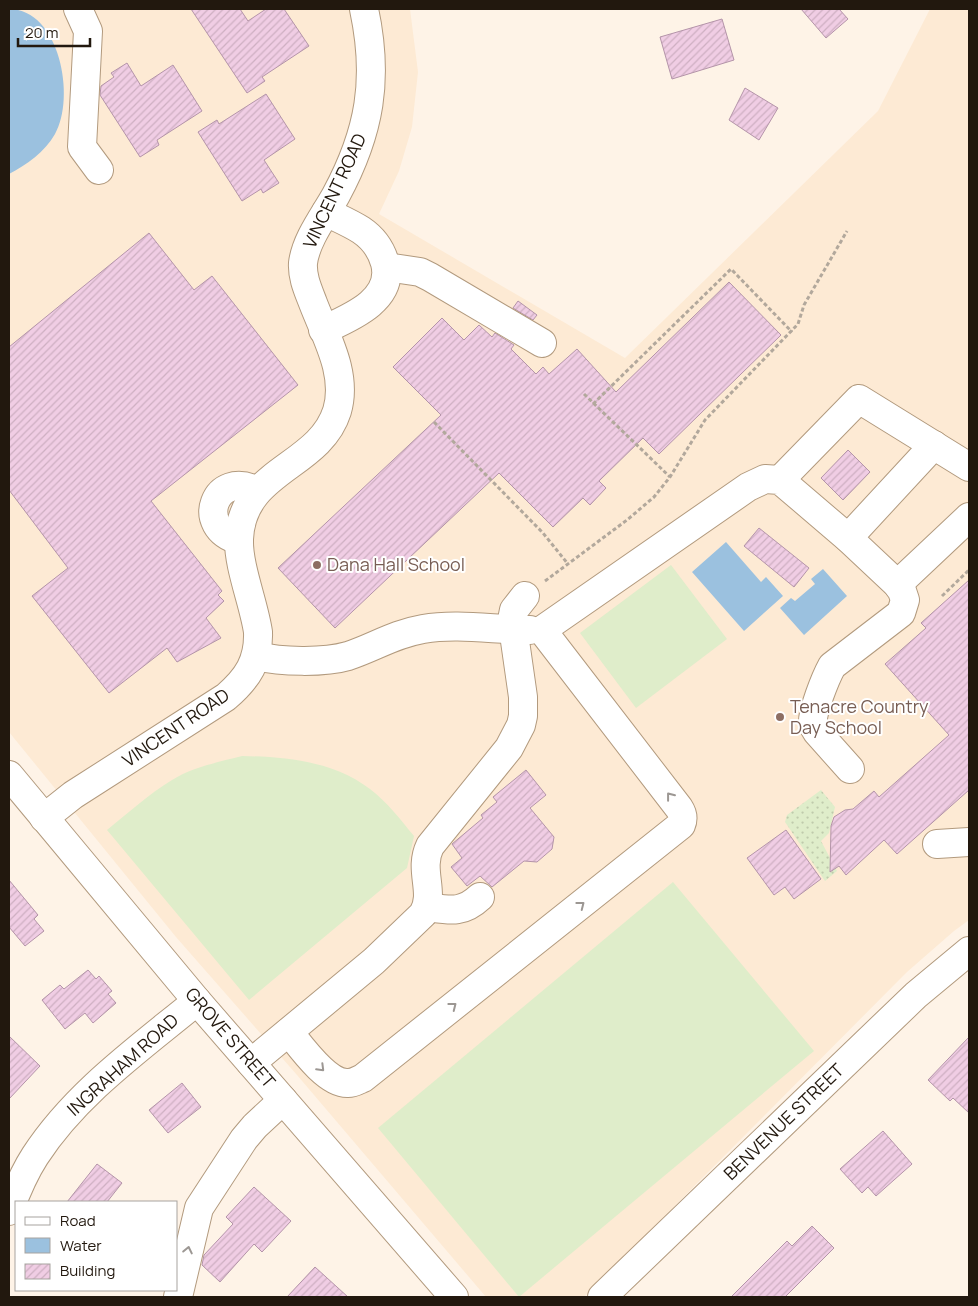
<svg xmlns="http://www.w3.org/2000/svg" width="978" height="1306" font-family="Manrope,sans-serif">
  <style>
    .built { fill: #fdead4 }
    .park { fill: url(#park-dots) }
    .garden { fill: #dfedca }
    .water { fill: #9bc1df }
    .building { fill: url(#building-hatch); stroke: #b494a9 }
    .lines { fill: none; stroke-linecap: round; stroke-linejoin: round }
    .minor-casing { stroke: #b29a7e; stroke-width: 30 }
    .path { stroke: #b2a89c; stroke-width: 3; stroke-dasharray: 4 2.5; stroke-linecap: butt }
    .minor { stroke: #fff; stroke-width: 28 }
    .oneway { stroke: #9c9793 }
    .education-dot { fill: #8d6e63; stroke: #fff; stroke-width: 2 }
    .labels { text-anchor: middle; stroke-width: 4; stroke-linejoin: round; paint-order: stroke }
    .street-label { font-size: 18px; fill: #22180e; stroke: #fff }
    .education-label { font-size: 18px; fill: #785e54; stroke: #fff; text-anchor: start }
  </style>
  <defs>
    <pattern id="park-dots" width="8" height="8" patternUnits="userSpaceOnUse" patternTransform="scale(1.25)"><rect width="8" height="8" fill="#dfedca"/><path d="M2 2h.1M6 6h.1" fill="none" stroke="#bfcaac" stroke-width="1.8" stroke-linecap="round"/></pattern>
    <pattern id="building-hatch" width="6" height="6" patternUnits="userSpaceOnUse" patternTransform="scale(1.25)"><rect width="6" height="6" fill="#f0cde4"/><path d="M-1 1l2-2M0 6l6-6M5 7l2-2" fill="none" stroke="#ceafc2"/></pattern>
  </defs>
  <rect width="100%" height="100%" fill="#fef3e7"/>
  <path class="built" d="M9,9H410L418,72L412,127L399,171L379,214L625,358L878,111L930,9H969V920L954,931L907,972L584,1297H486L297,1075L176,937L9,732Z"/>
  <path class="park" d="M821,790L835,807L829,833L821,841L837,871L825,881L785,822L787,815Z"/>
  <g class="garden">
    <path d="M671,565L727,639L636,708L580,633Z"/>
    <path d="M242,756C287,757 333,761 370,789C387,802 400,819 414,836L407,868L249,1000L107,830C128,813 149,794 172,780C193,767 219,762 242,756Z"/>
    <path d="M673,882L814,1051L519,1297L378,1128Z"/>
  </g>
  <g class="water">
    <path d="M9,9C60,9 76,98 55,134C45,152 26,165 9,174Z"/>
    <path d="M726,542L761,582L766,577L783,596L744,631L692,572Z"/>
    <path d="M823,569L847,596L804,635L780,608L791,598L795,601L815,584L811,579Z"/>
  </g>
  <g class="building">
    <path d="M191,9H240L248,21L266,9H284L309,46L262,77L265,81L247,93Z"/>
    <path d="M801,9H839L848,19L826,38Z"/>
    <path d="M722,19L734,60L672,79L660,37Z"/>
    <path d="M127,63L141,86L173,65L202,111L157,140L159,145L140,157L100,95L101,86L114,77L111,73Z"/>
    <path d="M745,88L778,108L759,140L729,120Z"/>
    <path d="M266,94L295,139L264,160L279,183L263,193L261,189L242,201L198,132L217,120L219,124Z"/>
    <path d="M149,233L194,290L212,276L298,385L151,501L222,591L218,595L224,601L206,618L221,638L177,662L167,648L109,693L32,596L68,568L9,490V347Z"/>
    <path d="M729,282L781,335L659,454L643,438L599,481L606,488L590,505L583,498L553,527L499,473L335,628L278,568L441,415L393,367L442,318L464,340L479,325L492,337L495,333L514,345L511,349L536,374L543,367L549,374L577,349L616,392Z"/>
    <path d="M518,301L537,315L533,320L513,308Z"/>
    <path d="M848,450L870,472L843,500L821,478Z"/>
    <path d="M759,528L809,568L794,587L744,546Z"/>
    <path d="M969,580V790L897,854L884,840L846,875L839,866L830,872L831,826L834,817L845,810L853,809L874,791L879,797L949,735L885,664L926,628L921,623Z"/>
    <path d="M526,770L546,795L530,808L554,837L552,849L537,862L524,861L492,887L480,876L467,886L451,867L462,858L452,844L483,818L481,815L497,802L493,797Z"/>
    <path d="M786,830L821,879L794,899L785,887L774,895L747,858Z"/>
    <path d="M9,880L38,915L34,919L44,931L25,946L9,927Z"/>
    <path d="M88,970L96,979L99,976L112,991L108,994L116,1003L93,1023L85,1013L65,1029L42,1000L60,985L64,989Z"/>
    <path d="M9,1036L40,1066L9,1099Z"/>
    <path d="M969,1037V1113L953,1098L950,1101L928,1080Z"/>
    <path d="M182,1083L201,1107L168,1133L149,1110Z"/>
    <path d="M883,1131L912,1164L876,1196L868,1187L862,1193L840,1169Z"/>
    <path d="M97,1164L122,1183L107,1202H67Z"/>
    <path d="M254,1187L291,1221L262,1252L254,1244L220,1282L202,1265L204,1255L233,1224L226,1217Z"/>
    <path d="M812,1226L834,1248L785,1297H731L787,1241L792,1246Z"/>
    <path d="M315,1267L348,1297H287Z"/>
  </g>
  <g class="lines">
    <g class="minor-casing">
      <g id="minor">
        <path d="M78,9L88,31L82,147L99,170"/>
        <path d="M386,267L420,272L430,277L542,343"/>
        <path d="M323,330C349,318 395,300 385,263C381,249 373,238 361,230C350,223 338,218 326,212"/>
        <path d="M780,480L859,399L969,467"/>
        <path d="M848,538L934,445"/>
        <path d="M239,540C193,528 215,468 257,491"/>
        <path d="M897,584L900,582L969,517"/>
        <path d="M257,656C280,662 324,663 348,656C375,647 394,634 423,629C458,623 495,630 530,630"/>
        <path d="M9,775L197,1001L454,1297"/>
        <path d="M44,818L73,795L226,697C248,678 259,661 258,632C254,604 238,566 239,539C242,469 319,468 337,411C348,374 326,337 313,303C308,290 302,277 303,263C306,239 325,215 336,195C370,132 379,79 364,9"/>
        <path d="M937,844L969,842"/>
        <path d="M427,907C449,910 462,914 480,897"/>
        <path d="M289,1032C301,1047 327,1084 348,1083C354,1083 358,1080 363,1078L681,825C684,818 683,814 679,808L542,630L748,487L765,479L780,480L848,538L897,584L902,591L905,600L901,613L832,666C826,677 811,713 813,725C814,727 816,730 817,732L850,769"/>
        <path d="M251,1063L374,961L423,914C436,892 418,871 430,846L509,748L521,725L523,716V697L512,620L514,610L525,596"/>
        <path d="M9,1211C16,1192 24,1173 35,1156C76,1093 140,1048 197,1001"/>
        <path d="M178,1297L199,1208L244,1139L255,1126L283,1100"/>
        <path d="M602,1297L916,995L969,951"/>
      </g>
    </g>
    <g class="path">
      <path d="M584,394L670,477"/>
      <path d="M593,404L731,269L792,332"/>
      <path d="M434,422L543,533L568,564"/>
      <path d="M545,581L627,520L654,497L670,477L705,420L798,324L804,305L847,231"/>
      <path d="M942,596L969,570"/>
    </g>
    <use href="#minor" class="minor"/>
  </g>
  <defs><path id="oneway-chevron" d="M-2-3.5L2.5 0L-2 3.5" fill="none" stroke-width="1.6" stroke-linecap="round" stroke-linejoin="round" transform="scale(1.25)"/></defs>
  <g class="oneway">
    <use href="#oneway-chevron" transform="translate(670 796) rotate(-128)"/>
    <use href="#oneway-chevron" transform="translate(581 905) rotate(-38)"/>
    <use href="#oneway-chevron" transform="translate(453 1006) rotate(-38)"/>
    <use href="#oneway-chevron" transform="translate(321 1068) rotate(45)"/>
    <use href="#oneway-chevron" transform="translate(188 1250) rotate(-78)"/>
  </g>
  <g class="education-dot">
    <circle cx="317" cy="565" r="5"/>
    <circle cx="780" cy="717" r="5"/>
  </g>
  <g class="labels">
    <g class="street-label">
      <text transform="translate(335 191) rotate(-65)" y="6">VINCENT ROAD</text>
      <text transform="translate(176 728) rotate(-34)" y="6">VINCENT ROAD</text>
      <text transform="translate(230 1038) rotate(49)" y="6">GROVE STREET</text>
      <text transform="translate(123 1065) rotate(-42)" y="6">INGRAHAM ROAD</text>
      <text transform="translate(784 1122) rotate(-44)" y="6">BENVENUE STREET</text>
    </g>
    <g class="education-label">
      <text x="327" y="571">Dana Hall School</text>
      <text x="790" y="713">Tenacre Country<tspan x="790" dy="21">Day School</tspan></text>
    </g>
  </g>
  <rect width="978" height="1306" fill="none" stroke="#22180e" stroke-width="20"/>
  <rect x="15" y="1201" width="162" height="90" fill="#ffffff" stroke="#a7a39f"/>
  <rect x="25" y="1217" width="25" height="8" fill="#ffffff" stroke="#a7a39f"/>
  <text x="60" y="1226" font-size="15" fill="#22180e">Road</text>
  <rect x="25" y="1238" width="25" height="15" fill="#9bc1df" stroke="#a7a39f"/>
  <text x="60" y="1251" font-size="15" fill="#22180e">Water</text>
  <rect x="25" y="1264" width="25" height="15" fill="url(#building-hatch)" stroke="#a7a39f"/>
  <text x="60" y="1276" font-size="15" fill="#22180e">Building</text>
  <path d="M18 38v8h72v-8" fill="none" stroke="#22180e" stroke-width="2.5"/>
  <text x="25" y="38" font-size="15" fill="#22180e" stroke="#ffffff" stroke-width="4" paint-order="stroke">20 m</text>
</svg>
